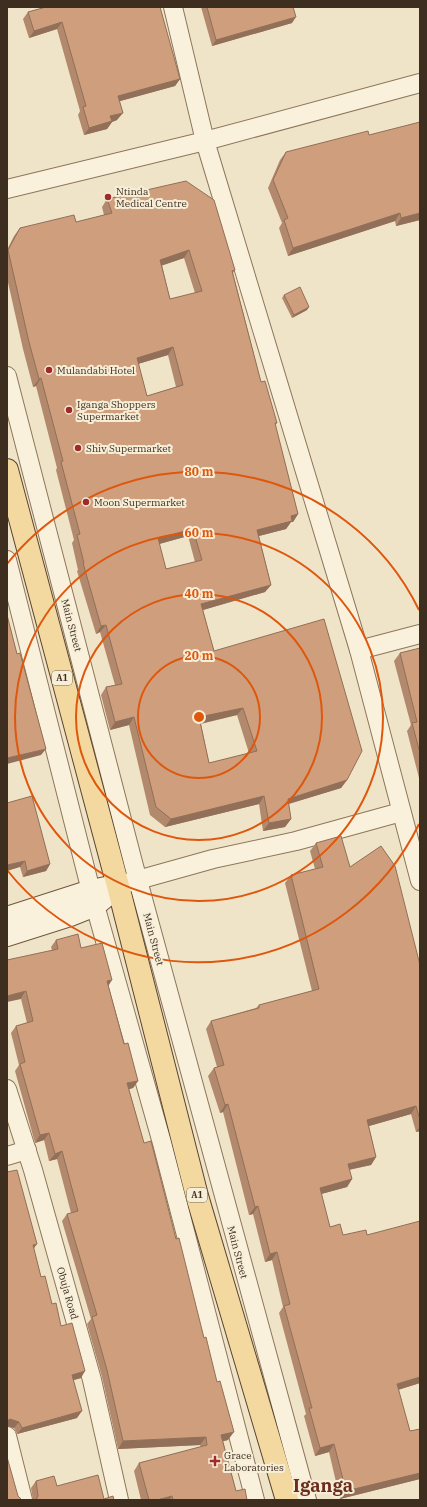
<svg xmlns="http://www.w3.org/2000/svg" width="427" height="1507" font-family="'IBM Plex Serif',serif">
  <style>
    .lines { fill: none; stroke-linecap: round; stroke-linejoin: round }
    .minor-casing { stroke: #8d765c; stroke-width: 20 }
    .secondary-casing { stroke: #6f573f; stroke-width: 24 }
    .primary-casing { stroke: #5b4430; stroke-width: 24 }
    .minor { stroke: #faf1dc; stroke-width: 18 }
    .secondary { stroke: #faf1dc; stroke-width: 22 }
    .primary { stroke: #f3d9a0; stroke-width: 22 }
    .wall { fill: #b2896c; fill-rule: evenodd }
    .shaded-wall { fill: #916f58 }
    .building { fill: #cf9f7d; stroke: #916f58; fill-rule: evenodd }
    .ring { fill: none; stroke: #df570d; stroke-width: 2 }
    .poi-dot { fill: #9e2a2b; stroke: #f7eed8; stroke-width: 1.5 }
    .labels { text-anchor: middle; stroke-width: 4; stroke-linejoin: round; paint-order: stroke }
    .shield { fill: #f7eed8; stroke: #756857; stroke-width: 1 }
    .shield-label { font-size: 9px; font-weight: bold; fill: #3d2e20 }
    .poi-label { font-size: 10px; fill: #3d2e20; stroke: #f7eed8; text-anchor: start }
    .street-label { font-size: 10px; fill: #3d2e20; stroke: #f7eed8 }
    .town-label { font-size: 18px; font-weight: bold; fill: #6b2e1e; stroke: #f7eed8 }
    .centre { fill: #df570d; stroke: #f7eed8; stroke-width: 2 }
    .ring-label { font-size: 12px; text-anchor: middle; font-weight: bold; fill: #df570d; stroke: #f7eed8; stroke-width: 4; stroke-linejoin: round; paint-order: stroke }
  </style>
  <rect width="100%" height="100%" fill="#f0e4c8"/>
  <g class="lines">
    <g class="minor-casing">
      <g id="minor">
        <path d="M173,7L205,141L359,650L420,881"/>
        <path d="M7,189L205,141L420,83"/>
        <path d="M7,376L134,866L307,1500"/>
        <path d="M7,560L91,891L162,1143L255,1500"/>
        <path d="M359,650L420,634"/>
        <path d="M127,883L213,859L296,841L401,812"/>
        <path d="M7,1089L33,1170L92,1380L119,1500"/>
        <path d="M7,1156L27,1150"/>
        <path d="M7,1436L23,1500"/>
      </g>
    </g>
    <g class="secondary-casing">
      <g id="secondary">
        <path d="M7,918L91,891L111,887"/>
        <path d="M7,935L70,915L95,905L118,886"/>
      </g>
    </g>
    <g class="primary-casing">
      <path id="primary" d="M7,470L118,886L197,1196L287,1500"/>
    </g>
    <use href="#minor" class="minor"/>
    <use href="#secondary" class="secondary"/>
    <use href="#primary" class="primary"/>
  </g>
  <g class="wall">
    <path d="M46,7L180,79L175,86L120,101L117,120L112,122L107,129L84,135L78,115L80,111L57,29L29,38L23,19L28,12Z"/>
    <path d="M201,7H293L292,23L212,46Z"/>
    <path d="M369,135L420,220L396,226L395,221L288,256L279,228L282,223L268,188L280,160L286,152Z"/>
    <path d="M107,199L235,270L233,273L261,382L277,423L275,425L298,514L293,522H291L286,529L259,536L271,585L265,592L203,610L214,651L347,780L341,788L288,804L291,819L285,827L263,831L259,804L165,827L150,815L129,725L110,730L101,695L106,687L115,685L100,632L96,634L77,571L78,570L72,543L74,540L56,470L57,468L36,386L33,387L23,349L7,278V250L14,236L20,228L76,222L104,215L102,207ZM184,258L195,293L170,299L162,265ZM168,355L176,387L147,396L138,364ZM188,536L195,562L166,569L159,544ZM237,715L249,753L209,763L201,724Z"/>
    <path d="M284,295L307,310L292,318L282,298Z"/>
    <path d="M420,648V778H419L407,731L411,725L394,661L400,653Z"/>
    <path d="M7,803L50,864L46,871L23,877L20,867Z"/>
    <path d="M316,843L350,867L420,965V1131L416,1132L411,1114L369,1126L376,1157L371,1165L349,1170L352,1179L347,1187L321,1194L330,1227L343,1235H367L420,1383L398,1390L410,1431L420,1429V1479L340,1499L329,1452L315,1456L304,1416L306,1414L279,1313L283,1307L272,1260L265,1262L253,1214L249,1215L223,1112L220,1113L208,1076L214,1068L217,1067L206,1029L211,1021L256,1008L259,1005L312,991L285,883L291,875L315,869L310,851Z"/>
    <path d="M56,940L81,948L108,985L124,1044L138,1081L133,1088L129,1089L144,1143L176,1239L228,1440L223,1441L236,1491L247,1500H141L134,1471L139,1463L201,1447L200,1445L118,1449L102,1377L87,1324L91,1319L62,1221L67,1214L71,1213L57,1159L49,1161L44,1140L35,1143L15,1071L19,1065L11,1033L16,1026L27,1023L21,999L52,950L51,947Z"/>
    <path d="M7,1172L34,1249L41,1277L61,1326L81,1378L73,1380L77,1418L17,1434L14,1428L7,1426Z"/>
    <path d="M36,1481L57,1486L104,1499L114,1500H33L31,1488Z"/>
  </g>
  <g class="shaded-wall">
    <path d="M296,17L292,23L212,46L216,40Z"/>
    <path d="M62,22L57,29L29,38L34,31Z"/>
    <path d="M180,79L175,86L113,103L118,96Z"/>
    <path d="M123,113L117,120L112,122L107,129L84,135L89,128L110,116Z"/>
    <path d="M400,213L395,221L288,256L293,248Z"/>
    <path d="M420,213V220L396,226L401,218Z"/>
    <path d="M189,250L184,258L155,268L160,260Z"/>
    <path d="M309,307L307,310L292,318L294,315Z"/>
    <path d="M173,347L168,355L131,366L137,358Z"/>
    <path d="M41,378L36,386L33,387L39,379Z"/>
    <path d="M298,514L293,522H291L286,529L251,538L257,530L291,516Z"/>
    <path d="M193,529L188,536L152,546L158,538Z"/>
    <path d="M271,585L265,592L196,612L201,604Z"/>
    <path d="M106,625L100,632L96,634L101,626Z"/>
    <path d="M243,708L237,715L194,725L199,717Z"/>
    <path d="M134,717L129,725L110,730L115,722Z"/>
    <path d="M46,749L41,755L7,764V758Z"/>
    <path d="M347,780L341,788L282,806L288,799Z"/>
    <path d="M264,796L259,804L165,827L171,819Z"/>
    <path d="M291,819L285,827L263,831L269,823Z"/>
    <path d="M25,861L20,867L7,871V865Z"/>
    <path d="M50,864L46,871L23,877L27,871Z"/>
    <path d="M112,980L107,988V981Z"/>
    <path d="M26,991L21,999L7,1002V996Z"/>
    <path d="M138,1081L133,1088L122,1091L127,1083Z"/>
    <path d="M228,1104L223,1112L220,1113L225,1105Z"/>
    <path d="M416,1106L411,1114L362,1128L367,1120Z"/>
    <path d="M420,1126V1131L416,1132Z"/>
    <path d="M49,1133L44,1140L35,1143L40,1135Z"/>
    <path d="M62,1151L57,1159L49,1161L55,1154Z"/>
    <path d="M376,1157L371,1165L342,1171L348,1164Z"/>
    <path d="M352,1179L347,1187L314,1196L320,1188Z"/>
    <path d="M258,1206L253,1214L249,1215L255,1207Z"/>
    <path d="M37,1244L32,1251L33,1245Z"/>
    <path d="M277,1252L272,1260L265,1262L270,1254Z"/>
    <path d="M85,1371L81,1378L67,1382L72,1375Z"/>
    <path d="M420,1377V1383L391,1392L397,1384Z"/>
    <path d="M82,1411L77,1418L17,1434L22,1428Z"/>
    <path d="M10,1419L19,1422L14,1428L7,1426V1421Z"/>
    <path d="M234,1432L228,1440L216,1443L221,1435Z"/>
    <path d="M206,1437L200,1445L118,1449L123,1441Z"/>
    <path d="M334,1444L329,1452L315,1456L320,1448Z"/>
    <path d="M420,1473V1479L340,1499L346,1491Z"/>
    <path d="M172,1496L169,1500H157Z"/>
  </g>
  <g class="building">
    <path d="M46,7H160L180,79L118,96L123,113L110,116L112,121L89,128L83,107L86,106L62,22L34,31L28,12Z"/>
    <path d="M207,7H293L296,17L216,40Z"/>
    <path d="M420,122V213L401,218L400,213L293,248L284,220L288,218L273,180L286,152L368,131L369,135Z"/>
    <path d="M186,181L214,200L235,270L232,271L261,382L265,381L277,423H275L298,514L291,516L292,521L257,530L271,585L201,604L214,651L324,619L362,751L347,780L288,799L291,819L269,823L264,796L171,819L156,807L134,717L115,722L106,687L122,684L106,625L101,626L83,563H84L77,535L80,534L61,462L63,461L41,378L39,379L29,342L8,250L20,228L74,215L76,222L112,213L107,199ZM189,250L202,291L170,299L160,260ZM173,347L183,385L147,396L137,358ZM193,529L202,560L166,569L158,538ZM243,708L257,751L209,763L199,717Z"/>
    <path d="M300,287L309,307L294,315L284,295Z"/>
    <path d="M7,615L17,654L20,653L46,749L7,758Z"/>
    <path d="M420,648V753L412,723L417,722L400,653Z"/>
    <path d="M32,796L50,864L27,871L25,861L7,865V803Z"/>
    <path d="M341,836L350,867L381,846L395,866L420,965V1120L416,1106L367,1120L376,1157L348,1164L352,1179L320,1188L330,1227L340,1224L343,1235L366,1230L367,1235L420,1221V1377L397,1384L410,1431L420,1429V1473L346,1491L334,1444L320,1448L309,1408H312L284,1306L290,1304L277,1252L270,1254L258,1206L255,1207L228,1104L225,1105L214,1068L224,1065L211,1021L259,1008V1005L319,989L291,875L323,867L316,843Z"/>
    <path d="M78,934L81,948L102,943L112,980L107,981L124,1044L128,1043L138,1081L127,1083L144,1143L151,1141L176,1239L179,1238L204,1338L206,1337L217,1382L220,1381L234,1432L221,1435L236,1491L245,1489L247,1500H173L172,1496L157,1500H149L139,1463L207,1445L206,1437L123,1441L107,1370L92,1317L97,1315L67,1214L78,1211L62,1151L55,1154L49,1133L40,1135L20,1064L25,1062L16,1026L33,1021L26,991L7,996V960L58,949L56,940Z"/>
    <path d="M17,1170L37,1244L33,1245L41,1277L45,1276L52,1304L56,1303L61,1326L72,1323L85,1371L72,1375L82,1411L22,1428L19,1422L10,1419L7,1421V1172Z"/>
    <path d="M7,1457L18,1496L22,1500H7Z"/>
    <path d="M98,1475L104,1499L113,1496L114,1500H36L38,1496L36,1481L54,1476L57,1486Z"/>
  </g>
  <g class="ring">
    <circle cx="199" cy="717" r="61"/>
    <circle cx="199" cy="717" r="123"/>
    <circle cx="199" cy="717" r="184"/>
    <path d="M419 824A245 245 0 0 1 7 870M7 564A245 245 0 0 1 419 610"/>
  </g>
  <g class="poi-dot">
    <circle cx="108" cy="197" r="4"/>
    <circle cx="49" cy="370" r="4"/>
    <circle cx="69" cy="410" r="4"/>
    <circle cx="78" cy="448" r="4"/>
    <circle cx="86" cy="502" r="4"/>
    <path d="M213 1455h4v4h4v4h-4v4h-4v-4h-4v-4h4z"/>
  </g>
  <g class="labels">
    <g class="shield">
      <rect x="52" y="671" width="20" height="14" rx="3"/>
      <rect x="187" y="1188" width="20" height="14" rx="3"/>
    </g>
    <g class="shield-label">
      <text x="62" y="681">A1</text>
      <text x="197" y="1198">A1</text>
    </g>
    <g class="poi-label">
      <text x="116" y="195">Ntinda<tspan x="116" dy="12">Medical Centre</tspan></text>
      <text x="57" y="374">Mulandabi Hotel</text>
      <text x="77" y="408">Iganga Shoppers<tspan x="77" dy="12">Supermarket</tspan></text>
      <text x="86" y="452">Shiv Supermarket</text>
      <text x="94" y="506">Moon Supermarket</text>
      <text x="224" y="1459">Grace<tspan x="224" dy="12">Laboratories</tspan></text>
    </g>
    <g class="street-label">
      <text transform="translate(72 625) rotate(75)" y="4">Main Street</text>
      <text transform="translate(154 939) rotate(75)" y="4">Main Street</text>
      <text transform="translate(238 1252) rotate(75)" y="4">Main Street</text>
      <text transform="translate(68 1293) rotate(74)" y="4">Obuja Road</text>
    </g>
    <g class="town-label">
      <text x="323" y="1492">Iganga</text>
    </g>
  </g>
  <circle cx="199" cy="717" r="6" class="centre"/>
  <g class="ring-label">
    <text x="199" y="476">80 m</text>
    <text x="199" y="537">60 m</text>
    <text x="199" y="598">40 m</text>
    <text x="199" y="660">20 m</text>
  </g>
  <rect width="427" height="1507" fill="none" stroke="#3d2e20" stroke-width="16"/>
</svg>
